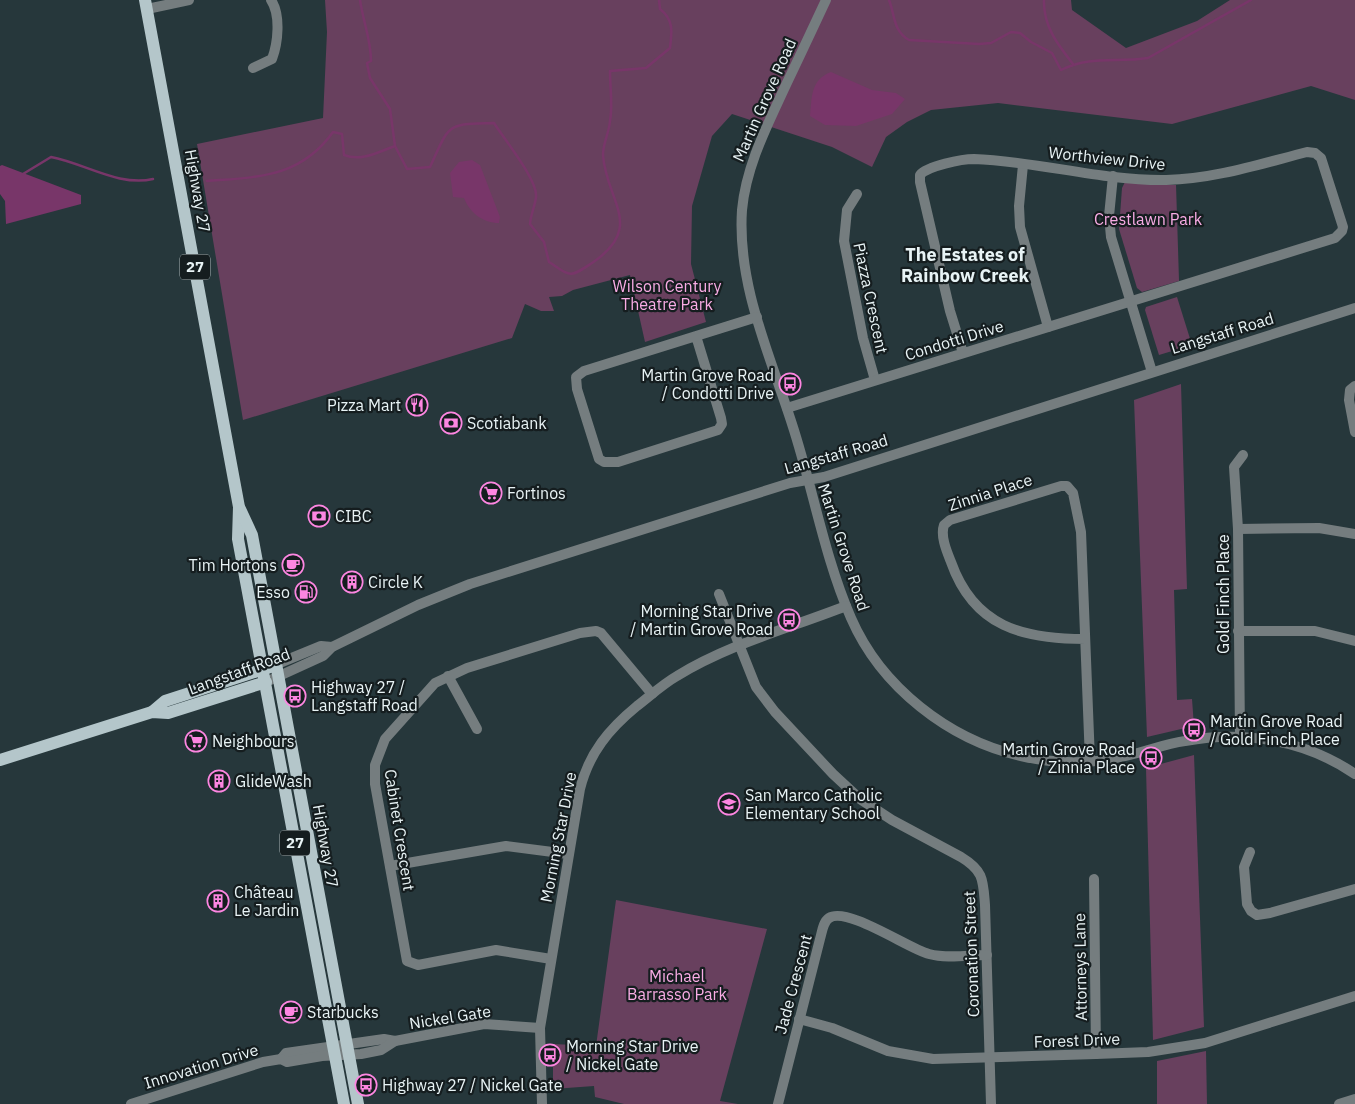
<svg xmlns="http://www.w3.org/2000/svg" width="1355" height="1104" font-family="'IBM Plex Sans',sans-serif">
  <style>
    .green { fill: #68405e }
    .water { fill: #783669 }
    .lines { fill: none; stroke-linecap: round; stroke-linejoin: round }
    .stream { stroke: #783669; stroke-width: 2.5 }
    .minor { stroke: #757d7f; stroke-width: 10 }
    .major { stroke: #b4c6ca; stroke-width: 12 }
    .labels { text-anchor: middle; stroke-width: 4.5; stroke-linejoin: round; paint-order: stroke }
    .shield { fill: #151d1f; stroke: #a9b3b5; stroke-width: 1 }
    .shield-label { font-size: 15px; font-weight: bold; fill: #e8f3f5 }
    .street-label { font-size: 16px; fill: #e8f3f5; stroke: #151d1f }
    .park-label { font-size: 16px; fill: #f9ace5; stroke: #151d1f }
    .poi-label { font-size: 16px; fill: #e8f3f5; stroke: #151d1f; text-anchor: start }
    .neighbourhood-label { font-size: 18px; font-weight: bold; fill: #e8f3f5; stroke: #151d1f }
  </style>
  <rect width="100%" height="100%" fill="#26373b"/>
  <g class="green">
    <path d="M325,0H1071L1072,10L1126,48L1197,21L1230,0H1355V100L1311,86L1172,124L998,103L931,110L907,122L886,137L872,167L832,147L732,114L712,136L692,206L691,264L706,322L645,342L630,275L573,290L562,296L549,297L554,311H541L525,304L512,338L243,420L197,144L323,118L327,32Z"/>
    <path d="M1125,182L1176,185L1179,281L1142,292L1137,288L1119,229L1122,188Z"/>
    <path d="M1177,297L1192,345L1159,355L1145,310L1146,307Z"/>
    <path d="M1181,384L1187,589L1174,590L1177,700L1192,699L1194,726L1147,737L1134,400Z"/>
    <path d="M1194,755L1204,1027L1153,1040L1146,768Z"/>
    <path d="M616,900L767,929L720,1101L738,1104H624L595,1097L594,1086L553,1089V1044L596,1046Z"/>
    <path d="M1206,1051L1207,1104H1157V1061Z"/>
  </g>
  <g class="water">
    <path d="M831,72L872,90L896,93L905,99L892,114L856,126L825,125L810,116C812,98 810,80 831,72Z"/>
    <path d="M472,160L480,165L500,217L499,223C483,223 470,213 464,198L453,197L450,173L459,162Z"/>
    <path d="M2,165L81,195V204L6,224L5,201L0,194V166Z"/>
  </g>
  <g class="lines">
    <g class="stream">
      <path d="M360,0C363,21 371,40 371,61L367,63L370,78L390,109L395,146L407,169L430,167C450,124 445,124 494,123C504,139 538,180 536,197C535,206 531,213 530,224L544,242L549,262C572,277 569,278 592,263C646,227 606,201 603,155C603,143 609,133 610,121C613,105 610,88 610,71L646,68L670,48C672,32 674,20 660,9L659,0"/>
      <path d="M889,0C895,15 893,31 909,40L979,44L991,43L1011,32L1020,33L1031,42L1052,53L1061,70C1091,55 1116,63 1148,58L1251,0"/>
      <path d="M1044,0C1043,26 1058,45 1073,64"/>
      <path d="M23,174L51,157C84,163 119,187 153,179"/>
      <path d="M207,181C258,177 300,178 333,132L342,134L344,155C361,162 378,152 395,146"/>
    </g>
    <g class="minor">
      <path d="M826,0C812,30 798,60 784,89C766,128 746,167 742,210C737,285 770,355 792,424C813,488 824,556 851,618C881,687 949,740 1021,756C1055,764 1092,764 1125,756C1145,752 1164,744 1185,741C1244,730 1305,740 1355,774"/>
      <path d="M147,9L189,0"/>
      <path d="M253,68L272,59C278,43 281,15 271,0"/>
      <path d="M1023,165L1019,206L1020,227L1048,327"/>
      <path d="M1113,176L1109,216L1111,237L1152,372"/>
      <path d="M857,194L847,210L844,241L863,338L875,380"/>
      <path d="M696,336L721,418L722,424L718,430L618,462H604L599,459L577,389L576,377L584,371L757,317"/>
      <path d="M1355,386L1350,390L1349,400L1355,432"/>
      <path d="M787,408L1335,238L1342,231L1343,227L1321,158L1315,153L1307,152C1260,164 1214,179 1166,180C1101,181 1038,161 974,159C962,159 927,166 920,175V182L950,311L963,353"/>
      <path d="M1238,529L1319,528L1355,534"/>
      <path d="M719,594L756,687L775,712L833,774L860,799L892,820L961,857C984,871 983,880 985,905L991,1104"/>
      <path d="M1238,631H1315L1355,641"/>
      <path d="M1085,639C1023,639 974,627 951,562C947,552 940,536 944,525L950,520L1061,486H1067L1073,493L1081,532L1090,761"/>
      <path d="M277,664L321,646L332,647"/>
      <path d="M448,676L477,729"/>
      <path d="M266,682L323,656L332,647L418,605L470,584L790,483L824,477L1355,308"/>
      <path d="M1240,737L1238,529L1234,467L1243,455"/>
      <path d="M1250,852L1244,867L1247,904L1251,911L1257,915L1270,913L1355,889"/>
      <path d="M390,866L506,846L568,854"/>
      <path d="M1094,879L1096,1054"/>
      <path d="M551,959L496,950L418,965L407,961L375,784V765L385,739L435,683L467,668L580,633L596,631L601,633L652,694"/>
      <path d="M799,1019L832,1028L888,1051L933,1059L1096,1054L1148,1052L1205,1043L1355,996"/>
      <path d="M281,1059L286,1053L384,1039L395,1041L484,1024L540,1028"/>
      <path d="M131,1104L263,1062L281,1059L287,1062L322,1056L361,1054L381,1050L395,1041"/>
      <path d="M542,1104L540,1028L580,789C589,753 609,729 637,706C650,696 663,684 677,676C729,644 790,628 846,606"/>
      <path d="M778,1104L820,939C822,932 823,922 829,918C847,906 909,949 929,954C947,959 968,955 987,955"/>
      <path d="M1339,1104L1355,1099"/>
    </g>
    <g class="major">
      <path d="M145,0L239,507L238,539L344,1104"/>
      <path d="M240,509L252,535L358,1104"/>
      <path d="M152,712L165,701L270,667"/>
      <path d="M0,760L152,712L168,713L266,682"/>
    </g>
  </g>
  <defs>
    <g id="bus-ring" transform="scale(1.125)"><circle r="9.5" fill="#151d1f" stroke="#fd86e1" stroke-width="1.5"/><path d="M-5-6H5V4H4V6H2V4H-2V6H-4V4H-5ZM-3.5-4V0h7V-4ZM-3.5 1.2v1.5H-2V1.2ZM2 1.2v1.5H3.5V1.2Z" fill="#fd86e1"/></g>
    <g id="restaurant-ring" transform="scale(1.125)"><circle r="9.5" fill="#151d1f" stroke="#fd86e1" stroke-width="1.5"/><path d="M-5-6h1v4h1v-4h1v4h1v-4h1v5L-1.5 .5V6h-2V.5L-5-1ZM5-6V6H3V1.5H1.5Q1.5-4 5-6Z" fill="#fd86e1"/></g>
    <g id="bank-ring" transform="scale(1.125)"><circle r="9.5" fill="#151d1f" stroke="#fd86e1" stroke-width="1.5"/><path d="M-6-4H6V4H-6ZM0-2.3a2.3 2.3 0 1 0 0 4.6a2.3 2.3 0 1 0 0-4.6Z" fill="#fd86e1"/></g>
    <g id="supermarket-ring" transform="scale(1.125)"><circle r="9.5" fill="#151d1f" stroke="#fd86e1" stroke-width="1.5"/><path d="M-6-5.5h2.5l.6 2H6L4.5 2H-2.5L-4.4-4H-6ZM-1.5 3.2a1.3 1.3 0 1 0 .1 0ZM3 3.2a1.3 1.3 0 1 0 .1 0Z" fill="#fd86e1"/></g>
    <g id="cafe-ring" transform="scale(1.125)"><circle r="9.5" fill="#151d1f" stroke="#fd86e1" stroke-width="1.5"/><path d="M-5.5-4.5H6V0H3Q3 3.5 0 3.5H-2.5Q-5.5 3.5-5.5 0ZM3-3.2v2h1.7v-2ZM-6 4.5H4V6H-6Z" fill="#fd86e1"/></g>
    <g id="building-ring" transform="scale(1.125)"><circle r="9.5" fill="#151d1f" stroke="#fd86e1" stroke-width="1.5"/><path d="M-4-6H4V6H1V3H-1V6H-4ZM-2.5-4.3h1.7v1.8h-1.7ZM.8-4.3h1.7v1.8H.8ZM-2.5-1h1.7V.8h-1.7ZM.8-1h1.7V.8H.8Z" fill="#fd86e1"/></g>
    <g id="fuel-ring" transform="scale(1.125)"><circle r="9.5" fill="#151d1f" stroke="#fd86e1" stroke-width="1.5"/><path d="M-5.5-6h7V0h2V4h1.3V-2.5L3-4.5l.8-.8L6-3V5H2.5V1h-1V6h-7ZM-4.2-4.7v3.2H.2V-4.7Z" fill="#fd86e1"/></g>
    <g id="school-ring" transform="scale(1.125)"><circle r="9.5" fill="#151d1f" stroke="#fd86e1" stroke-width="1.5"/><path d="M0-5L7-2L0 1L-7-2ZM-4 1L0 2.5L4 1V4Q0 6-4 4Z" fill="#fd86e1"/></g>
  </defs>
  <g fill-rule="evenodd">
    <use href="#bus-ring" x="790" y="384"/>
    <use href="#restaurant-ring" x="417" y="405"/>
    <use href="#bank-ring" x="451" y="423"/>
    <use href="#supermarket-ring" x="491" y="493"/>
    <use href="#bank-ring" x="319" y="516"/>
    <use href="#cafe-ring" x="293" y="565"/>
    <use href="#building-ring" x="352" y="582"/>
    <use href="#fuel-ring" x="306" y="592"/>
    <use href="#bus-ring" x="789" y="620"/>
    <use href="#bus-ring" x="295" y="696"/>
    <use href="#bus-ring" x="1194" y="730"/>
    <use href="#supermarket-ring" x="196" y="741"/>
    <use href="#bus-ring" x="1151" y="758"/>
    <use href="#building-ring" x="219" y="781"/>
    <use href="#school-ring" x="729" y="804"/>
    <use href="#building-ring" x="218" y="901"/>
    <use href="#cafe-ring" x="291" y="1012"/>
    <use href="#bus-ring" x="550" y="1055"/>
    <use href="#bus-ring" x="366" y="1085"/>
  </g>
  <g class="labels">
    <g class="shield">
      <rect x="180" y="254.5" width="30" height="25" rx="4"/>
      <rect x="280" y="830.5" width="30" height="25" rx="4"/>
    </g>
    <g class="shield-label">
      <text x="195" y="272">27</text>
      <text x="295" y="848">27</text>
    </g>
    <g class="street-label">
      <text transform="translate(764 100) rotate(-66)" y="6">Martin Grove Road</text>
      <text transform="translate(1107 158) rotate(6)" y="6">Worthview Drive</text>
      <text transform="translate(198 191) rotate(80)" y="6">Highway 27</text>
      <text transform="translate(871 298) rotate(78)" y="6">Piazza Crescent</text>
      <text transform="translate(1222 333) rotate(-17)" y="6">Langstaff Road</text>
      <text transform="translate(954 340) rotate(-17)" y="6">Condotti Drive</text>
      <text transform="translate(836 454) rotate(-16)" y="6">Langstaff Road</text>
      <text transform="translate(990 492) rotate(-18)" y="6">Zinnia Place</text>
      <text transform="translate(844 547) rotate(72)" y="6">Martin Grove Road</text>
      <text transform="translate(1223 594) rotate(-90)" y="6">Gold Finch Place</text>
      <text transform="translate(239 671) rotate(-20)" y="6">Langstaff Road</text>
      <text transform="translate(400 830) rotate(81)" y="6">Cabinet Crescent</text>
      <text transform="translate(558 837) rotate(-79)" y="6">Morning Star Drive</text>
      <text transform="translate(326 846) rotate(80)" y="6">Highway 27</text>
      <text transform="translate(971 954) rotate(-92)" y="6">Coronation Street</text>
      <text transform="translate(1080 967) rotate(-91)" y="6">Attorneys Lane</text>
      <text transform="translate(793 984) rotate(-75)" y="6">Jade Crescent</text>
      <text transform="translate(450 1017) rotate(-9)" y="6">Nickel Gate</text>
      <text transform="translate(1077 1040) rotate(-2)" y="6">Forest Drive</text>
      <text transform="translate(201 1066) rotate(-17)" y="6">Innovation Drive</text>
    </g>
    <g class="park-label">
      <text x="1148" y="225">Crestlawn Park</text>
      <text x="667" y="292">Wilson Century<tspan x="667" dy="18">Theatre Park</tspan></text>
      <text x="677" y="982">Michael<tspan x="677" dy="18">Barrasso Park</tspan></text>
    </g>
    <g class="poi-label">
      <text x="774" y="381" text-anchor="end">Martin Grove Road<tspan x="774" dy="18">/ Condotti Drive</tspan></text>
      <text x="401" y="411" text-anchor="end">Pizza Mart</text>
      <text x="467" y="429">Scotiabank</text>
      <text x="507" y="499">Fortinos</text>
      <text x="335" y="522">CIBC</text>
      <text x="277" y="571" text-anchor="end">Tim Hortons</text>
      <text x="368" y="588">Circle K</text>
      <text x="290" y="598" text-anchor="end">Esso</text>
      <text x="773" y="617" text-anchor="end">Morning Star Drive<tspan x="773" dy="18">/ Martin Grove Road</tspan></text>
      <text x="311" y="693">Highway 27 /<tspan x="311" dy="18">Langstaff Road</tspan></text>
      <text x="1210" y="727">Martin Grove Road<tspan x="1210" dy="18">/ Gold Finch Place</tspan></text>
      <text x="212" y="747">Neighbours</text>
      <text x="1135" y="755" text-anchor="end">Martin Grove Road<tspan x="1135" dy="18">/ Zinnia Place</tspan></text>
      <text x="235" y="787">GlideWash</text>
      <text x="745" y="801">San Marco Catholic<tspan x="745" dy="18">Elementary School</tspan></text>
      <text x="234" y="898">Château<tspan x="234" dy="18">Le Jardin</tspan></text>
      <text x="307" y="1018">Starbucks</text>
      <text x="566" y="1052">Morning Star Drive<tspan x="566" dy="18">/ Nickel Gate</tspan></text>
      <text x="382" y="1091">Highway 27 / Nickel Gate</text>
    </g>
    <g class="neighbourhood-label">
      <text x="965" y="261">The Estates of<tspan x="965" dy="21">Rainbow Creek</tspan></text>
    </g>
  </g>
</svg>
